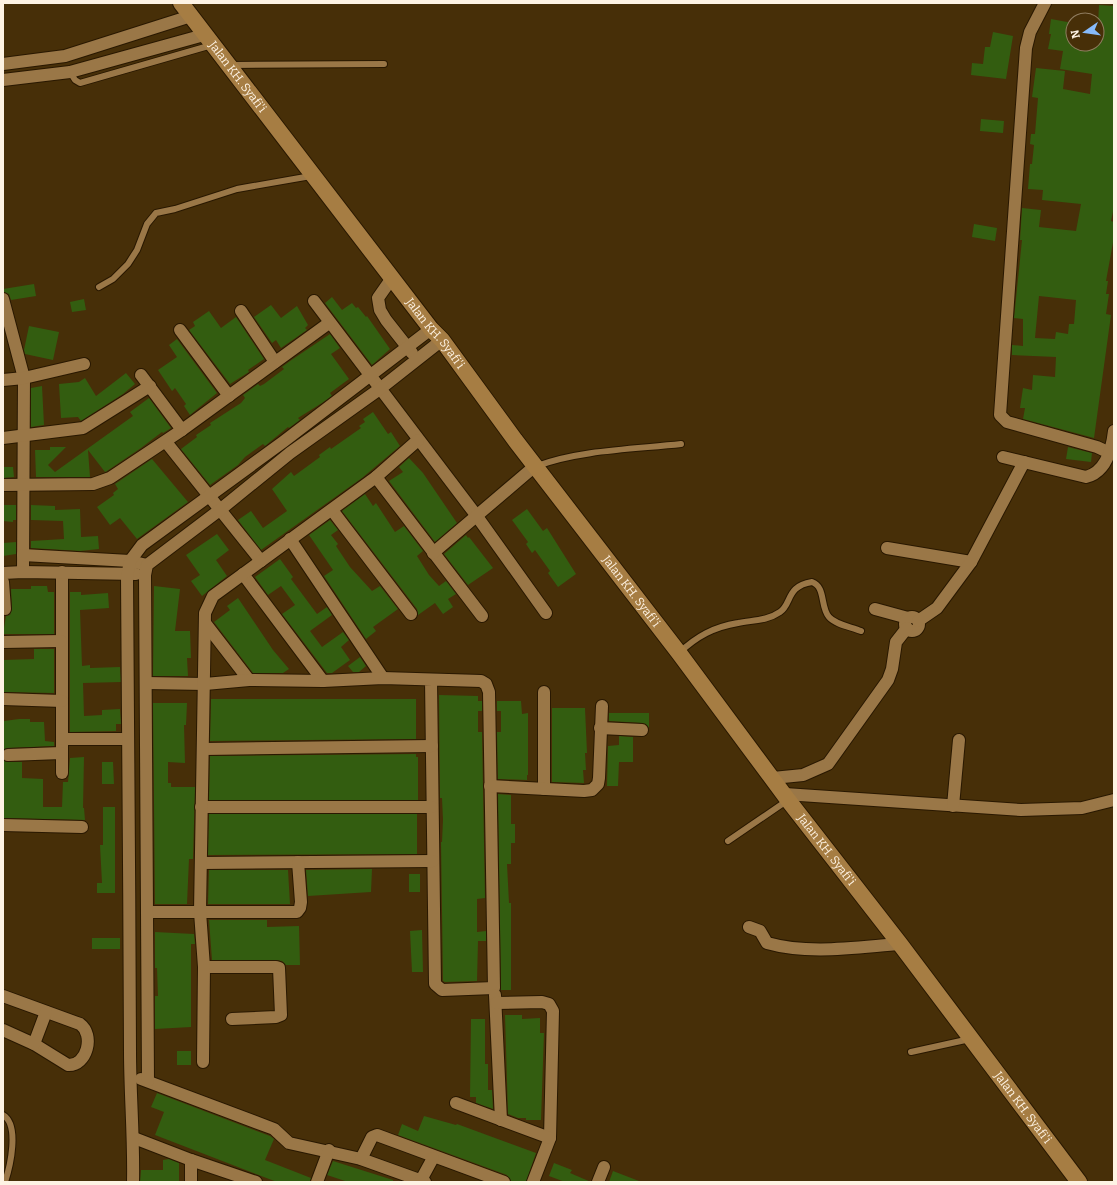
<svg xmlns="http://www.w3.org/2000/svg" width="1117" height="1185" font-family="Bitter,serif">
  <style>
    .building { fill: #335d10; fill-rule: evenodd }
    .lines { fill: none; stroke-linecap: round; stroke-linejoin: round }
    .lane-casing { stroke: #291801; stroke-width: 8 }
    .street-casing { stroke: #291801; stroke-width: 14 }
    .secondary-casing { stroke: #291801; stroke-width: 18 }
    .lane { stroke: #9a7747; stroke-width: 6 }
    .street { stroke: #9a7747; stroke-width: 12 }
    .secondary { stroke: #a67d43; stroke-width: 16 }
    .labels { text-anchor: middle; stroke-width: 3; stroke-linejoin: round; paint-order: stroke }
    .street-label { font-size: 12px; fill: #fef3e4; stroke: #472f08 }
  </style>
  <rect width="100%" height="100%" fill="#472f08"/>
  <g class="building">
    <path d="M1099,5L1114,6V207L1111,221L1114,222V237L1106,281H1108L1106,294H1109L1106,314L1111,315L1094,438L1023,419L1025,408H1020L1023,388L1032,390L1033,375L1055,377L1056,357L1012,355V345L1023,346V319L1014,318L1022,240H1020L1022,208L1041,210L1039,227L1076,231L1081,204L1042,200L1043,190L1028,189L1030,164H1032L1034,145L1030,144L1031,134H1035L1038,98L1032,97L1036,68L1065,71L1063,89L1090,94L1092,74L1060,69L1063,51L1048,49L1051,34H1049L1051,19L1073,23V44H1097ZM1039,296L1076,300L1074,324H1069L1068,334L1056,332L1055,339L1035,338Z"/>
    <path d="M993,32L1013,36L1006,79L971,75L972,63L983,64L985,47H990Z"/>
    <path d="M981,119L1004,121L1003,133L980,131Z"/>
    <path d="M974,224L997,228L995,241L972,237Z"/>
    <path d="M34,284L36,296L11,300L9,294L4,292L3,289Z"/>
    <path d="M332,297L342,310L352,303L356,308L358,307L366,317L367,316L390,349L372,365L325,303Z"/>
    <path d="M84,299L86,310L72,312L70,302Z"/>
    <path d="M271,305L281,318L297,306L308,325L305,328L307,330L281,348L276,340L272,343L254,317Z"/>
    <path d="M209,311L221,328L236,317L264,359L248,370L249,372L230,384L189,330L195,326L193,322Z"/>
    <path d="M29,326L59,332L53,360L25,354L24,350Z"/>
    <path d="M330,334L340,348L331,354L349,379L330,393L332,396L322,403L298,418L300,420L289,428L288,427L265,446L263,444L245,457L238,465L210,485L181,449L197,437L196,435L211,425L210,423L241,403L245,398L243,395L258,384L260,386L264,384L284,369L282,367L290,361Z"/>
    <path d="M177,339L217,393L190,415L184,406L186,404L175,388L172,391L158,370L177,357L169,345Z"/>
    <path d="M126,373L135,384L123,394L81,421L78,417L61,418L59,384L79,382L85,378L96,396Z"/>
    <path d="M42,386L44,425L31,427V388Z"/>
    <path d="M149,398L171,428L168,430L163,433L162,432L141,448L107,471L105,472L88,450L90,477H36L35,450H50V447H66L48,465L55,472L133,416L130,412Z"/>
    <path d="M373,412L388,434L391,432L400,446L362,478L261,550L238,520L251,511L263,528L287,511L272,489L291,472L294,476L320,457L319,455L330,447L331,449L361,428L359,426L365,422L363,419Z"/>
    <path d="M1068,447L1092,453L1091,462L1066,459Z"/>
    <path d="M409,458L423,473L457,523L435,542L389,481L403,472L399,467Z"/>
    <path d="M152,459L188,502L137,539L120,518L110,525L97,507L114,495L113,493L118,489L115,484Z"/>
    <path d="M3,467H13L14,477L3,478Z"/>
    <path d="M365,494L373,506L376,503L395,532L404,526L423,551L417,556L429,575L439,586L446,581L456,594L448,599L453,607L443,614L435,603L418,615L417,609L342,511Z"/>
    <path d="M3,505H16V520H13V522L3,521Z"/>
    <path d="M31,505L55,506V510L80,509L81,537L98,536L99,549L80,551L31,548V541L64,539L63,521L31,520Z"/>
    <path d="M527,509L543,531L547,528L576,574L558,587L548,573L550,571L535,550L532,553L526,544L528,542L512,520Z"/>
    <path d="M330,520L338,530L331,535L338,544L336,546L350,567L372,591L380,586L398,609L373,627L376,631L366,639L324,576L333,570L309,535Z"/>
    <path d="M217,534L229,550L216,560L227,576L202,596L191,581L200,575L186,555Z"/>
    <path d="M466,535L468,538L469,537L493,568L468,585L444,554Z"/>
    <path d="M16,542V554L3,556V543Z"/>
    <path d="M280,559L293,577L291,579L317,614L327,607L332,615L310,631L322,647L343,632L349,640L341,647L350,660L332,673H327L282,614L295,605L281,586L268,595L255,577Z"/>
    <path d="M31,586H47L48,592H54V634H3L6,616L10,615L12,609L11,589H31Z"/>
    <path d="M154,586L180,589L175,631H190L191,658H187L188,676H153Z"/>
    <path d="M70,592H81V595L108,593L109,608L80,610L82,666L90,665V668L120,667L121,682L83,683L84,716L102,715V710L120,709L121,724H116V731L70,732Z"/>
    <path d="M238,598L273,650L289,669L283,673H253L214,622L230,610L227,606Z"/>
    <path d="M34,649H54V693L3,692V660L34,659Z"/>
    <path d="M360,657L366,666L359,672H353L348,666Z"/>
    <path d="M439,695L478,696V701H482V711H478V732H482L485,898L477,899V932L486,931V941H478L477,981L445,982L443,981L441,842H442L443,820L442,798H440Z"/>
    <path d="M211,699H416V739L210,741Z"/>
    <path d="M497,701H521L522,714L528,713V775H527V780L498,779L497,732H501V711H497Z"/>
    <path d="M153,703H187L186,725H184L185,763L168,762V783H171V787H195L193,859H189L187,904H155Z"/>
    <path d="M552,708H585L587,753H585L586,770H583L584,783L552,782Z"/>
    <path d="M609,713H649V728L646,724L643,723L609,721Z"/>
    <path d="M19,719H30V722H44L45,741L54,742V746L8,748L3,750L4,721Z"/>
    <path d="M619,736L633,737V762H619L618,786H607L608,746L619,745Z"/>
    <path d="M416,754V757H418V800H209L210,756Z"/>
    <path d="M84,757L83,808H84L85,820L3,818V760L8,762H22V778L43,779V807H62L63,782H68L70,758Z"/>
    <path d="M102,762H113L114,784H102Z"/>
    <path d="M498,794L511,795V824H515V843H511V864H507L509,903H511V990H501Z"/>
    <path d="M103,807H115V893H97V883H102L100,845H103Z"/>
    <path d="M209,814H417V854L208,855Z"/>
    <path d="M372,869L371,892L308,896L306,870Z"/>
    <path d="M209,870H288L290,904H208Z"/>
    <rect x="409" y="874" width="11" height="18"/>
    <path d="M209,920H267V927L299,926L300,965H286L282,961L276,960H212Z"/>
    <path d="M422,930L423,972H412L410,931Z"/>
    <path d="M155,932L194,934L195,944H191V1027L155,1029V996H158L157,968H155Z"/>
    <rect x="92" y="938" width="28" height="11"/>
    <path d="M505,1015H522V1019L540,1018V1033H544L541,1120H526V1118H518L508,1114Z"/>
    <path d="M471,1019H485V1064H488V1090H492L493,1109L476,1103V1097H470Z"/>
    <rect x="177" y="1051" width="14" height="14"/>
    <path d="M157,1093L270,1136L274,1139L265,1160L311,1178L310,1182H277L155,1135L164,1112L151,1107Z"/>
    <path d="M424,1116L456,1125L457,1124L536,1153L526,1182H511L507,1175L398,1135L402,1124L418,1131Z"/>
    <path d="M169,1159L179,1163V1182H140L141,1170H163V1160Z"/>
    <path d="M333,1161L393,1180V1182H348L327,1175Z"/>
    <path d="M554,1163L572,1170L570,1173L591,1182H565L549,1176Z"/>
    <path d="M613,1171L639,1181V1182H609Z"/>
  </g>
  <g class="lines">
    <g class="lane-casing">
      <g id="lane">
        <path d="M232,65L384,64"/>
        <path d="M70,72L75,80L80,83L212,45"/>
        <path d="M99,287L113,279L128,264L137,250L147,224L156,213L175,209L237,189L311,176"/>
        <path d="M537,466C579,450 636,449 681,444"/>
        <path d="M679,653C697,636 714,627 738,623C753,620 767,621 780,612C792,604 786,586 812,582C826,587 820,607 829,617C836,625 852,627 861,631"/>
        <path d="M728,841L788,800"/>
        <path d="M911,1052L970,1039"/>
        <path d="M3,1115C20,1125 10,1167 5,1182"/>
      </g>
    </g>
    <g class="street-casing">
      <g id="street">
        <path d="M1045,3L1030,32L1026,48L1000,415L1007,422L1097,447L1110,453"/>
        <path d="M3,64L65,56L191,16"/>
        <path d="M3,80L70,72L204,35"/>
        <path d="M392,278L378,298L380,310L386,320L412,353"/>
        <path d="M3,299L24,378L23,572"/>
        <path d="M314,301L476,515L546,613"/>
        <path d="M241,311L275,362"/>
        <path d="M180,330L229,396"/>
        <path d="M141,375L182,430"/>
        <path d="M3,380L24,378L84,364"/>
        <path d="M3,438L83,428L150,386"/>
        <path d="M166,442L261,561"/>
        <path d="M1003,457L1086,477C1106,472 1112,449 1114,431"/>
        <path d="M376,477L482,616"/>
        <path d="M3,485L93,484L110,478L182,430L329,323"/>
        <path d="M332,510L411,614"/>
        <path d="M290,539L383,678"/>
        <path d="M887,548L971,562"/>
        <path d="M433,553L535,466"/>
        <path d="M23,555L130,561L147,565"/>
        <path d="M62,572V773"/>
        <path d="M3,573L23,572L136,574"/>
        <path d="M243,574L323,681"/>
        <path d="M3,582L5,609"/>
        <path d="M875,609L908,618"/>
        <circle cx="912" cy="624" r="7"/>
        <path d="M918,621L937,608L971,562L1024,462"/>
        <path d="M205,623L249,680"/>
        <path d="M3,642L61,641"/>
        <path d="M146,683L205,684L249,680L323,681L383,678L481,681L486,684L489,692L494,988L442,990L435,984L431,680"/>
        <path d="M544,692V789"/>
        <path d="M3,699L62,701"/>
        <path d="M600,728L642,730"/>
        <path d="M62,739H128"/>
        <path d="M204,749L432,746"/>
        <path d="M8,755L61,753"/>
        <path d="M773,778L803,775L828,764L888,680L892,669L896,642L907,628"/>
        <path d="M490,786L584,791L592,790L598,784L599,778L602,706"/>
        <path d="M785,794L1021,810L1082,808L1114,800"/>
        <path d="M953,806L959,740"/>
        <path d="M201,807H432"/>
        <path d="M3,825L82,827"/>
        <path d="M202,863L433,861"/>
        <path d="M148,912H297L300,908L301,902L298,862"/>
        <path d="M749,927L760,931L767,943C809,955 858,947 900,944"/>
        <path d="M204,967H276L279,968L281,1015L276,1017L232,1019"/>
        <path d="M495,995L501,1120"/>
        <path d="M3,996L80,1024C95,1035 87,1066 68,1065L34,1044L3,1030"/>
        <path d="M496,1003L542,1002L549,1004L553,1011L550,1138L533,1182"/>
        <path d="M34,1044L46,1012"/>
        <path d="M203,1062L204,967L200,912L205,613L213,596L376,477L418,440"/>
        <path d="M141,1079L274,1129L289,1143L361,1159L425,1182"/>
        <path d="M148,1081L145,575L147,565L221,509L290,453L381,388L442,340"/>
        <path d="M456,1103L550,1138"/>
        <path d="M134,1138L191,1160L256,1182"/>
        <path d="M361,1159L372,1137L377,1135L504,1182"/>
        <path d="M421,1180L433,1158"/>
        <path d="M133,1182C134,1138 130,1095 130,1051C129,893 129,735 127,577L130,561L142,545L283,442L431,329"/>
        <path d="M191,1182V1160"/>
        <path d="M317,1182L329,1150"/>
        <path d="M598,1182L604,1167"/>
      </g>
    </g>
    <g class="secondary-casing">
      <g id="secondary">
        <path id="s1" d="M181,3L431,329L442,340L515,440L679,653L788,800L900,944L1079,1182"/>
      </g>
    </g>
    <use href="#lane" class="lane"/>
    <use href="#street" class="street"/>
    <use href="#secondary" class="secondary"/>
  </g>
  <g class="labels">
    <g class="street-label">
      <text dy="4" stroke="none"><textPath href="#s1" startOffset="93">Jalan KH. Syafi'i</textPath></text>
      <text dy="4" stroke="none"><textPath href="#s1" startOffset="417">Jalan KH. Syafi'i</textPath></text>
      <text dy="4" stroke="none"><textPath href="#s1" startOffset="741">Jalan KH. Syafi'i</textPath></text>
      <text dy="4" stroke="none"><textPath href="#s1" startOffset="1065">Jalan KH. Syafi'i</textPath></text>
      <text dy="4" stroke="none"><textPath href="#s1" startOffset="1389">Jalan KH. Syafi'i</textPath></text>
    </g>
  </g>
  <rect width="1117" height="1185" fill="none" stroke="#fef3e4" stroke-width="8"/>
  <g transform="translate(1085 32) rotate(257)"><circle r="19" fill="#472f08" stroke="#907d60"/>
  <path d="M0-3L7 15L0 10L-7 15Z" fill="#87bbfb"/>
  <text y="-6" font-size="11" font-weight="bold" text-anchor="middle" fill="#fef3e4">N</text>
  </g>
</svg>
